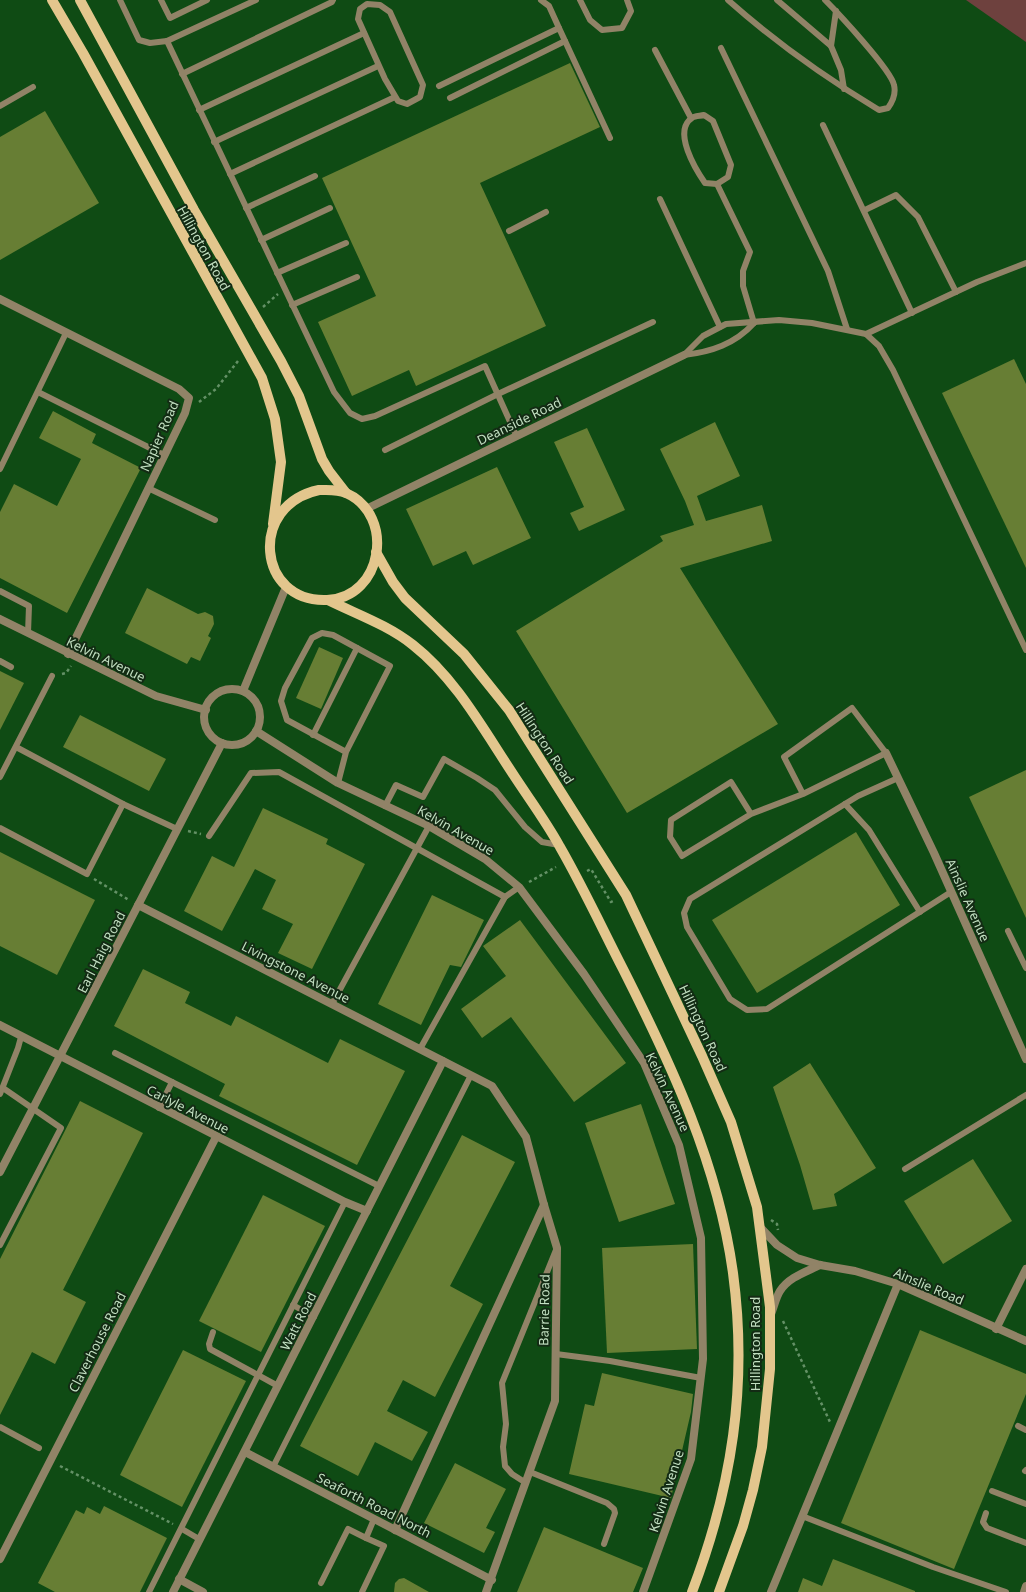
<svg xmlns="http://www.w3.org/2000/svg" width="1026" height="1592" font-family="'Noto Sans',sans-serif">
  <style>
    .green { fill: #6e413e }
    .building { fill: #677e34 }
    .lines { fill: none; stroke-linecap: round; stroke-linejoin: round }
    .path { stroke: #649166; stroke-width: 2.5; stroke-dasharray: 3 3; stroke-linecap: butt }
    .service { stroke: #918367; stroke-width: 6 }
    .minor { stroke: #918367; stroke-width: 8 }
    .primary { stroke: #e3c68d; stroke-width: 10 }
    .labels { text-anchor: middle; stroke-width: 4; stroke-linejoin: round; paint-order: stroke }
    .street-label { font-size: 13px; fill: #c2dfc1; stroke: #132b14 }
  </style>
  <rect width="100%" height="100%" fill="#0f4b14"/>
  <path class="green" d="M966,0H1026V42Z"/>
  <g class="building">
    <path d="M570,63L600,127L480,183L546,326L416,386L409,370L352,396L318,322L376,296L322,178Z"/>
    <path d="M45,111L99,203L0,260V137Z"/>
    <path d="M1014,359L1026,384V568L942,393Z"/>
    <path d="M53,411L96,434L92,443L141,468L67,613L0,578V512L14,484L57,506L81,459L39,438Z"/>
    <path d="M715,422L740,476L697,496L706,521L762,505L772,541L680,568L778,724L627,813L516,631L663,541L660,536L694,525L685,501L660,449Z"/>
    <path d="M587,428L625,510L579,531L570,513L584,507L554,442Z"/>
    <path d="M497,467L531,538L473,565L466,551L433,566L406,509Z"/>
    <path d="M147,588L198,614L205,612L213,616L214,624L208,636L211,638L200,661L191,657L187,664L125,633Z"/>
    <path d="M319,647L343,658L321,709L296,698Z"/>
    <path d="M0,671L24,683L0,730Z"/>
    <path d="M80,715L166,759L149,791L63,747Z"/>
    <path d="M1026,770V918L969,797Z"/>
    <path d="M263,808L328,839L326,844L365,864L312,969L278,953L293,924L262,909L276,880L255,869L222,931L184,911L212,856L234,867Z"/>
    <path d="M856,832L900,905L757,993L712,920Z"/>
    <path d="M0,852L95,900L57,975L0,946Z"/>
    <path d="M432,895L484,920L461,967L450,965L421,1025L378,1004Z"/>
    <path d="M520,920L626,1063L574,1102L511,1017L482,1038L461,1009L506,976L483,946Z"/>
    <path d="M143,969L190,992L185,1003L231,1026L236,1016L328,1063L340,1039L405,1071L357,1165L219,1096L225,1084L114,1026Z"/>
    <path d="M810,1063L876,1168L834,1194L837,1206L813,1210L800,1165L773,1087Z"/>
    <path d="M80,1101L143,1133L63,1290L86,1302L55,1364L32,1352L0,1415V1259Z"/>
    <path d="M641,1104L675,1204L619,1222L585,1123Z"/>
    <path d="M462,1135L515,1162L450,1286L483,1304L435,1397L403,1380L387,1411L428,1432L412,1461L375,1442L358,1476L300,1446Z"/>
    <path d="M973,1159L1012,1221L943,1264L904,1201Z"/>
    <path d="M263,1195L325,1226L261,1352L199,1321Z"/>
    <path d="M693,1244L697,1349L607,1353L602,1248Z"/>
    <path d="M920,1330L1026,1374V1394L954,1569L841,1523Z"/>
    <path d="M183,1350L246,1381L182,1507L120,1475Z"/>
    <path d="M602,1373L693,1394L691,1412L671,1498L569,1474L585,1404L594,1406Z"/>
    <path d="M455,1463L506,1489L486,1528L495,1532L484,1553L424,1523Z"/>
    <path d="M104,1506L167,1538L140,1592H55L38,1583L76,1510L84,1514L87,1507L100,1514Z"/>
    <path d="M544,1527L643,1568L633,1592H517Z"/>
    <path d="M833,1559L915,1591V1592H798L803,1578L822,1586Z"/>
    <path d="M404,1578L429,1592H394L395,1583L399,1579Z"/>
  </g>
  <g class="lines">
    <g class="path">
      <path d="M263,307L278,294"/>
      <path d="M199,402L216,389L238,361"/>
      <path d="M62,674L66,673L71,666"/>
      <path d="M188,831L201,834"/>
      <path d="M587,871L591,869L611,902L615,900"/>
      <path d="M94,879L129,900"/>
      <path d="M529,882L556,867"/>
      <path d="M771,1220L777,1224L778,1230"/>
      <path d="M783,1321L830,1422"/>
      <path d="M60,1466L173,1524"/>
    </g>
    <g class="service">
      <path d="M120,0L139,40L150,43L167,41"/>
      <path d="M161,0L170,18L207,0"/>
      <path d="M256,0L167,41L334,392L350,413L362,419L375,416L485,366L516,435"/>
      <path d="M541,0L549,6L559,28"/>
      <path d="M580,0L590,20L602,30L622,28L631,11L627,0"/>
      <path d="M728,0C774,41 826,78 879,110L888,108C893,101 896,93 894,85C891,70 838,13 825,0"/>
      <path d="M777,0L831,46L841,70L844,89"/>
      <path d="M367,4L380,5L390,12L423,85L420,97L407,104L398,101L385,79L358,19L360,9Z"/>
      <path d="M831,46L836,11"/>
      <path d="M721,48L828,271L847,329"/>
      <path d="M655,50L691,118"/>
      <path d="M182,74L332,2L333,0"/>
      <path d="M439,86L559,28L610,138"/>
      <path d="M450,98L565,41"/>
      <path d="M0,106L33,87"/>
      <path d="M199,110L364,33"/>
      <path d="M704,115L713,121L731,165L728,177L717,184L705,183C696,170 672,131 692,118C694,116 700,116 704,115Z"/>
      <path d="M823,125L912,313"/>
      <path d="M214,142L378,66"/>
      <path d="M230,174L395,97"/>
      <path d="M717,184L750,252L743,271V286L754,323"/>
      <path d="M660,199L720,327"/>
      <path d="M246,208L315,176"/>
      <path d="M865,210L896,195L918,217L956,292"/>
      <path d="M509,231L546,212"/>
      <path d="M261,240L330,208"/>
      <path d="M277,273L346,243"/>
      <path d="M292,305L357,277"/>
      <path d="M866,334L977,282L1026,263"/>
      <path d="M684,355L703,336L726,324L779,320L812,323L866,334L879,346L893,370L1026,650"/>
      <path d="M684,355C711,352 735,344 754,323"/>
      <path d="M38,392L164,455"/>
      <path d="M385,450L498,394L653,322"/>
      <path d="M0,469L66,333"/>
      <path d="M148,488L215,520"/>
      <path d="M0,591L29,606L28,633"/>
      <path d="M0,661L11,667"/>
      <path d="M313,735L357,648"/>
      <path d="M16,747L123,804L177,829"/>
      <path d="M0,777L52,676"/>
      <path d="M898,778L858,796L690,899L684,913L687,927L730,999L747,1010L767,1009L951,892"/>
      <path d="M338,783L346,752L390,666L333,635L322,633L312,638L285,688L281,701L287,720L346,752"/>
      <path d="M845,804L869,830L920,912"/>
      <path d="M385,806L396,785L423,797L444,759L477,778L495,790L525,827L542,842L559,845"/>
      <path d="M751,814L731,782L671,820L670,837L682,856L751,814L803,794L886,753L852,708L784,757L803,794"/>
      <path d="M0,828L87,874L123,804"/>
      <path d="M209,836L251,773L279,772L505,897"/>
      <path d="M1008,931L1026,968"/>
      <path d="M332,1004L429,826"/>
      <path d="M420,1049L505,897L519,887"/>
      <path d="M115,1053L172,1082L159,1108"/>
      <path d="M172,1082L379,1186"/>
      <path d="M0,1094L18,1048L21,1037"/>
      <path d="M905,1169L1026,1095"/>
      <path d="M0,1245L61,1128L3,1088"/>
      <path d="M293,1305L314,1317"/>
      <path d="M213,1332L209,1344L210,1349L278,1386"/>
      <path d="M556,1354L610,1361L701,1378"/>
      <path d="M1018,1426L1026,1430"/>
      <path d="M0,1427L39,1448"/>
      <path d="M273,1467L471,1075"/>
      <path d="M1025,1471L1026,1470"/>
      <path d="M530,1472L607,1503L614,1509L615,1513L604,1544"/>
      <path d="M526,1483L512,1474L505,1466L503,1447L506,1424L502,1383L556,1250"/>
      <path d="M992,1491L1026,1504"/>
      <path d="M986,1513L983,1522L987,1528L1026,1543"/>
      <path d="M802,1516L933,1567L1006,1592"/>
      <path d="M182,1529L199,1539"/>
      <path d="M321,1583L348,1529L366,1538L374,1519"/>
      <path d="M149,1592L345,1202"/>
      <path d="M362,1592L384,1546L366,1538"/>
    </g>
    <g class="minor">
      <path d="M0,299L179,389L189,398L185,413L68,654"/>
      <path d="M366,509L684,355"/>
      <path d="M0,619L156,696L206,710"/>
      <circle cx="232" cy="717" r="28"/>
      <path d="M243,691L286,587"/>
      <path d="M256,731L338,783L429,826L485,859L519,887L584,974L644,1063L679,1145L701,1238L703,1359L691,1459L643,1592"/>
      <path d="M886,753L934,853L1026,1059"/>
      <path d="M138,905L492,1086L526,1137L544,1205L557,1248L555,1401L486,1592"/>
      <path d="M0,1025L345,1202L367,1211"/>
      <path d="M0,1172L222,743"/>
      <path d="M760,1227L777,1245L797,1258L820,1265L855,1271L898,1284L1026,1341"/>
      <path d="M771,1314C774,1307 776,1297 780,1291C789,1277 806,1272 820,1265"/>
      <path d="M996,1329L1026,1269"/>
      <path d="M245,1452L492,1580"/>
      <path d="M395,1530L544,1205"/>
      <path d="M0,1559L216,1137"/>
      <path d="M179,1579L203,1592"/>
      <path d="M173,1592L443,1061"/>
      <path d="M771,1592L898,1284"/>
      <path d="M1024,1592L1026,1586"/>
    </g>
    <g class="primary">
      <path d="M52,0L83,53L262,378L275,419L281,462L273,524"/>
      <path d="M80,0L194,210L281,361L299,396L322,459L329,471L346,493"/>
      <path d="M319,490C327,490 338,489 346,493C396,515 383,598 327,600C257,603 248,505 319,490Z"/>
      <path d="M376,552L393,582L405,598L464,654L509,710L626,895L702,1056L731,1122L757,1207L770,1307V1369L762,1447L753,1490L743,1526L719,1592"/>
      <path d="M328,600C356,614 388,625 413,645C455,678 482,727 511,771C527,796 546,821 560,847C583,887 602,928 623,969C672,1066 718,1164 733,1273C748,1385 732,1487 692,1592"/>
    </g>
  </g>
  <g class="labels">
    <g class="street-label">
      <text transform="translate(204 248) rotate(61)" y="5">Hillington Road</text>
      <text transform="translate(519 421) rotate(-26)" y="5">Deanside Road</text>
      <text transform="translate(159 436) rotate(-66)" y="5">Napier Road</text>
      <text transform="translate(106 659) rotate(26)" y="5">Kelvin Avenue</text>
      <text transform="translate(545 743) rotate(57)" y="5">Hillington Road</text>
      <text transform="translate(456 830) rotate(30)" y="5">Kelvin Avenue</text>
      <text transform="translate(968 900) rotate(66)" y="5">Ainslie Avenue</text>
      <text transform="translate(101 952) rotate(-63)" y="5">Earl Haig Road</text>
      <text transform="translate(296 972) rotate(27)" y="5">Livingstone Avenue</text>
      <text transform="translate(703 1028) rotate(65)" y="5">Hillington Road</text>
      <text transform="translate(668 1092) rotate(65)" y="5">Kelvin Avenue</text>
      <text transform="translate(188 1109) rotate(27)" y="5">Carlyle Avenue</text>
      <text transform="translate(929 1286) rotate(23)" y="5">Ainslie Road</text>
      <text transform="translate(544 1310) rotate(-89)" y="5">Barrie Road</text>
      <text transform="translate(298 1321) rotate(-63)" y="5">Watt Road</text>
      <text transform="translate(97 1342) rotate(-63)" y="5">Claverhouse Road</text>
      <text transform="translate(755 1344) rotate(-90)" y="5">Hillington Road</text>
      <text transform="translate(666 1491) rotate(-72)" y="5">Kelvin Avenue</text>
      <text transform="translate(374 1505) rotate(27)" y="5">Seaforth Road North</text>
    </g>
  </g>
</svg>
